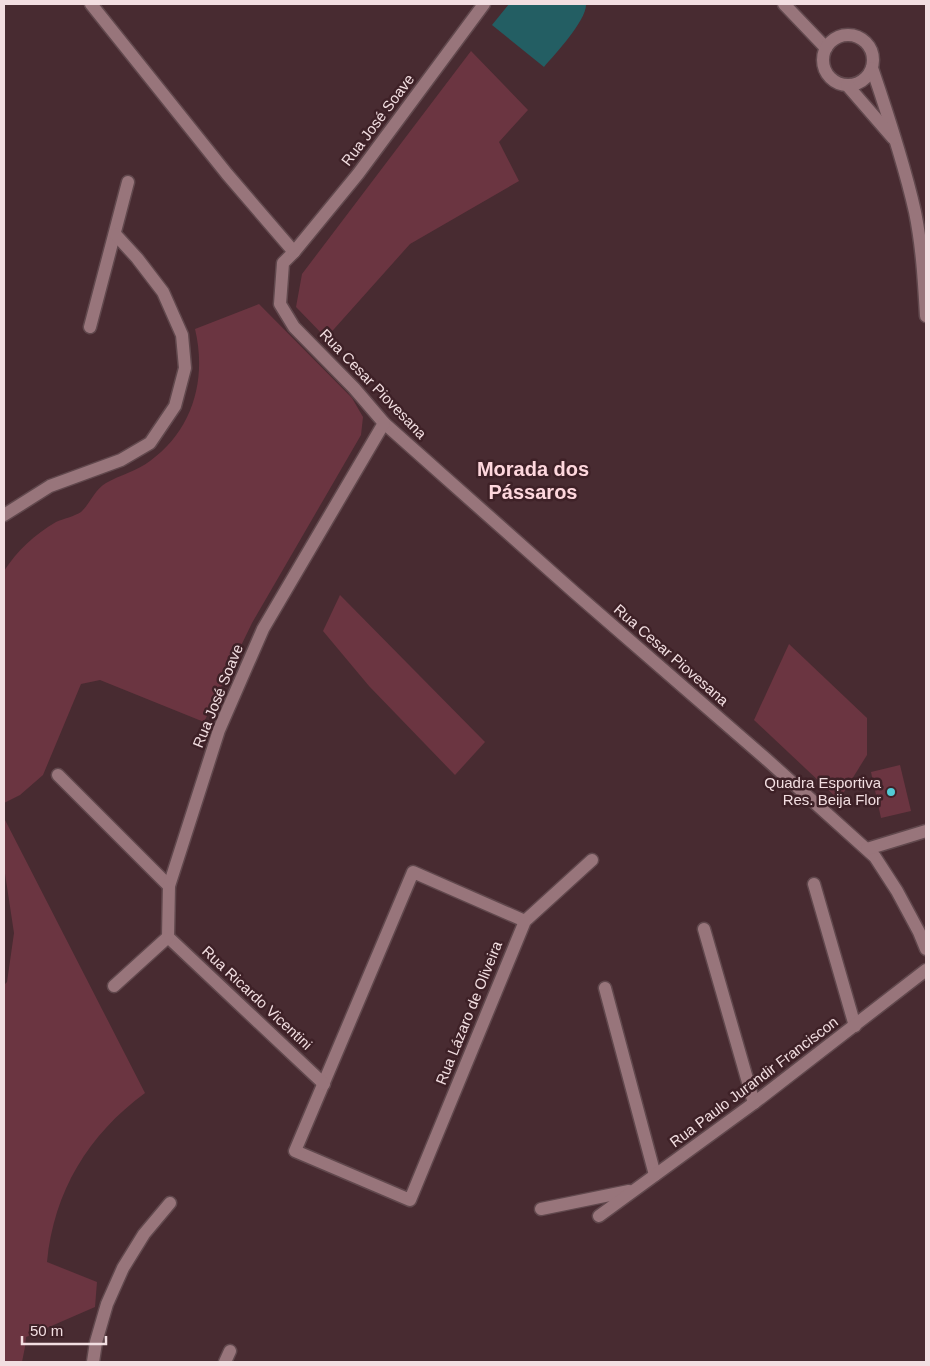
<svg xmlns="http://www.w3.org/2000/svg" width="930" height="1366" font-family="Helvetica,sans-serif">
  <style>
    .green { fill: #6b3541 }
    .water { fill: #235e63 }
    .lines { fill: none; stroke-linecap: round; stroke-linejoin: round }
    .minor-casing { stroke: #61484d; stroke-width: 15 }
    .minor { stroke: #98757b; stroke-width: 12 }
    .poi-dot { fill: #52ccd6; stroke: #3e2127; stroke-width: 2 }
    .labels { text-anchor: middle; stroke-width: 5; stroke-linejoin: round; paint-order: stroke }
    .street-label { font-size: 15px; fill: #f2dee1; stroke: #3e2127 }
    .poi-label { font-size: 15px; fill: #f2dee1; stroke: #3e2127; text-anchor: end }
    .district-label { font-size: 20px; font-weight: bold; fill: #fed7dd; stroke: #3e2127 }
  </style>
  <rect width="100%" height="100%" fill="#482b31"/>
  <g class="green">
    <path d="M471,51L528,110L499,142L519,181L410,244L326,338L296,307L302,274Z"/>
    <path d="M259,304L352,398L363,417L361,435L252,623L204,722L100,680L81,684L43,775L20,795L4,803V571C17,551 35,534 56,522C63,519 75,516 81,512C90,504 95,489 106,483C120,475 137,471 150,461C193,430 207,379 195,329Z"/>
    <path d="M340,595L485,742L455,775L369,686L323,631Z"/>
    <path d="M789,644L867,718V755L839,800L754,720Z"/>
    <path d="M900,765L911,811L881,818L871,772Z"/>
    <path d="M4,818L145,1093C88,1135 54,1191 47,1262L97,1282L95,1307L26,1337L25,1347L22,1362H4V985L7,982L14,933L4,867Z"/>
  </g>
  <path class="water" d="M509,4H586C587,20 555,54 544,67L492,25Z"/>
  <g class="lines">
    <g class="minor-casing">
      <g id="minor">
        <path d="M91,4L227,174L294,252L283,263L280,304L294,327L354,388L384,423L574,592L765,758L875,857L897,891L919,932L926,949"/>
        <path d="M784,4L826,48"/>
        <circle cx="848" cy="60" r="25"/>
        <path d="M872,68C888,115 904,163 915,212C922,246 924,281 926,316"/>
        <path d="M847,85L893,138"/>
        <path d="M294,252L358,174L484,4"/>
        <path d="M90,327L128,182"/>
        <path d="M4,515L50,486L121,460L150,443L175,406L185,368L182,335L163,292L137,258L115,234"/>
        <path d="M58,775L169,886"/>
        <path d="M867,849L926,831"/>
        <path d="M814,884L855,1026"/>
        <path d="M525,921L413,872L295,1151L410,1200L525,921L592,860"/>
        <path d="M704,929L754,1103"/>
        <path d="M168,937L324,1084"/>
        <path d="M114,986L168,937L169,886L219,730L263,629L384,423"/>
        <path d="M605,988L655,1175"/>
        <path d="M541,1209L629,1191"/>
        <path d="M599,1216L754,1103L926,970"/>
        <path d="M93,1362L96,1342L107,1304L123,1268L144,1234L170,1203"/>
        <path d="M225,1362L230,1351"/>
      </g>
    </g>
    <use href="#minor" class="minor"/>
  </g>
  <circle class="poi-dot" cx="891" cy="792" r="5"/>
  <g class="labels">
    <g class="street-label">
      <text transform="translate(378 120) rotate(-53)" y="5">Rua José Soave</text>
      <text transform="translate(373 384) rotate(46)" y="5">Rua Cesar Piovesana</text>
      <text transform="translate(671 655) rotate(41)" y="5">Rua Cesar Piovesana</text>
      <text transform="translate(218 696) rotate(-68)" y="5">Rua José Soave</text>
      <text transform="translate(257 998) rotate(43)" y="5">Rua Ricardo Vicentini</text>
      <text transform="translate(469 1013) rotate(-68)" y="5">Rua Lázaro de Oliveira</text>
      <text transform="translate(754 1082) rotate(-37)" y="5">Rua Paulo Jurandir Franciscon</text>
    </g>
    <g class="poi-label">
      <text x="881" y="788">Quadra Esportiva<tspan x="881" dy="17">Res. Beija Flor</tspan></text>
    </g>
    <g class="district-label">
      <text x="533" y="476">Morada dos<tspan x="533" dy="23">Pássaros</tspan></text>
    </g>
  </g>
  <rect width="930" height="1366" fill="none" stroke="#f2dee1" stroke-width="10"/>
  <path d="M22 1336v8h84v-8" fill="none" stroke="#f2dee1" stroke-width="2.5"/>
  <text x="30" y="1336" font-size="15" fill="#f2dee1" stroke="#3e2127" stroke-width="4" paint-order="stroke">50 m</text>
</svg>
